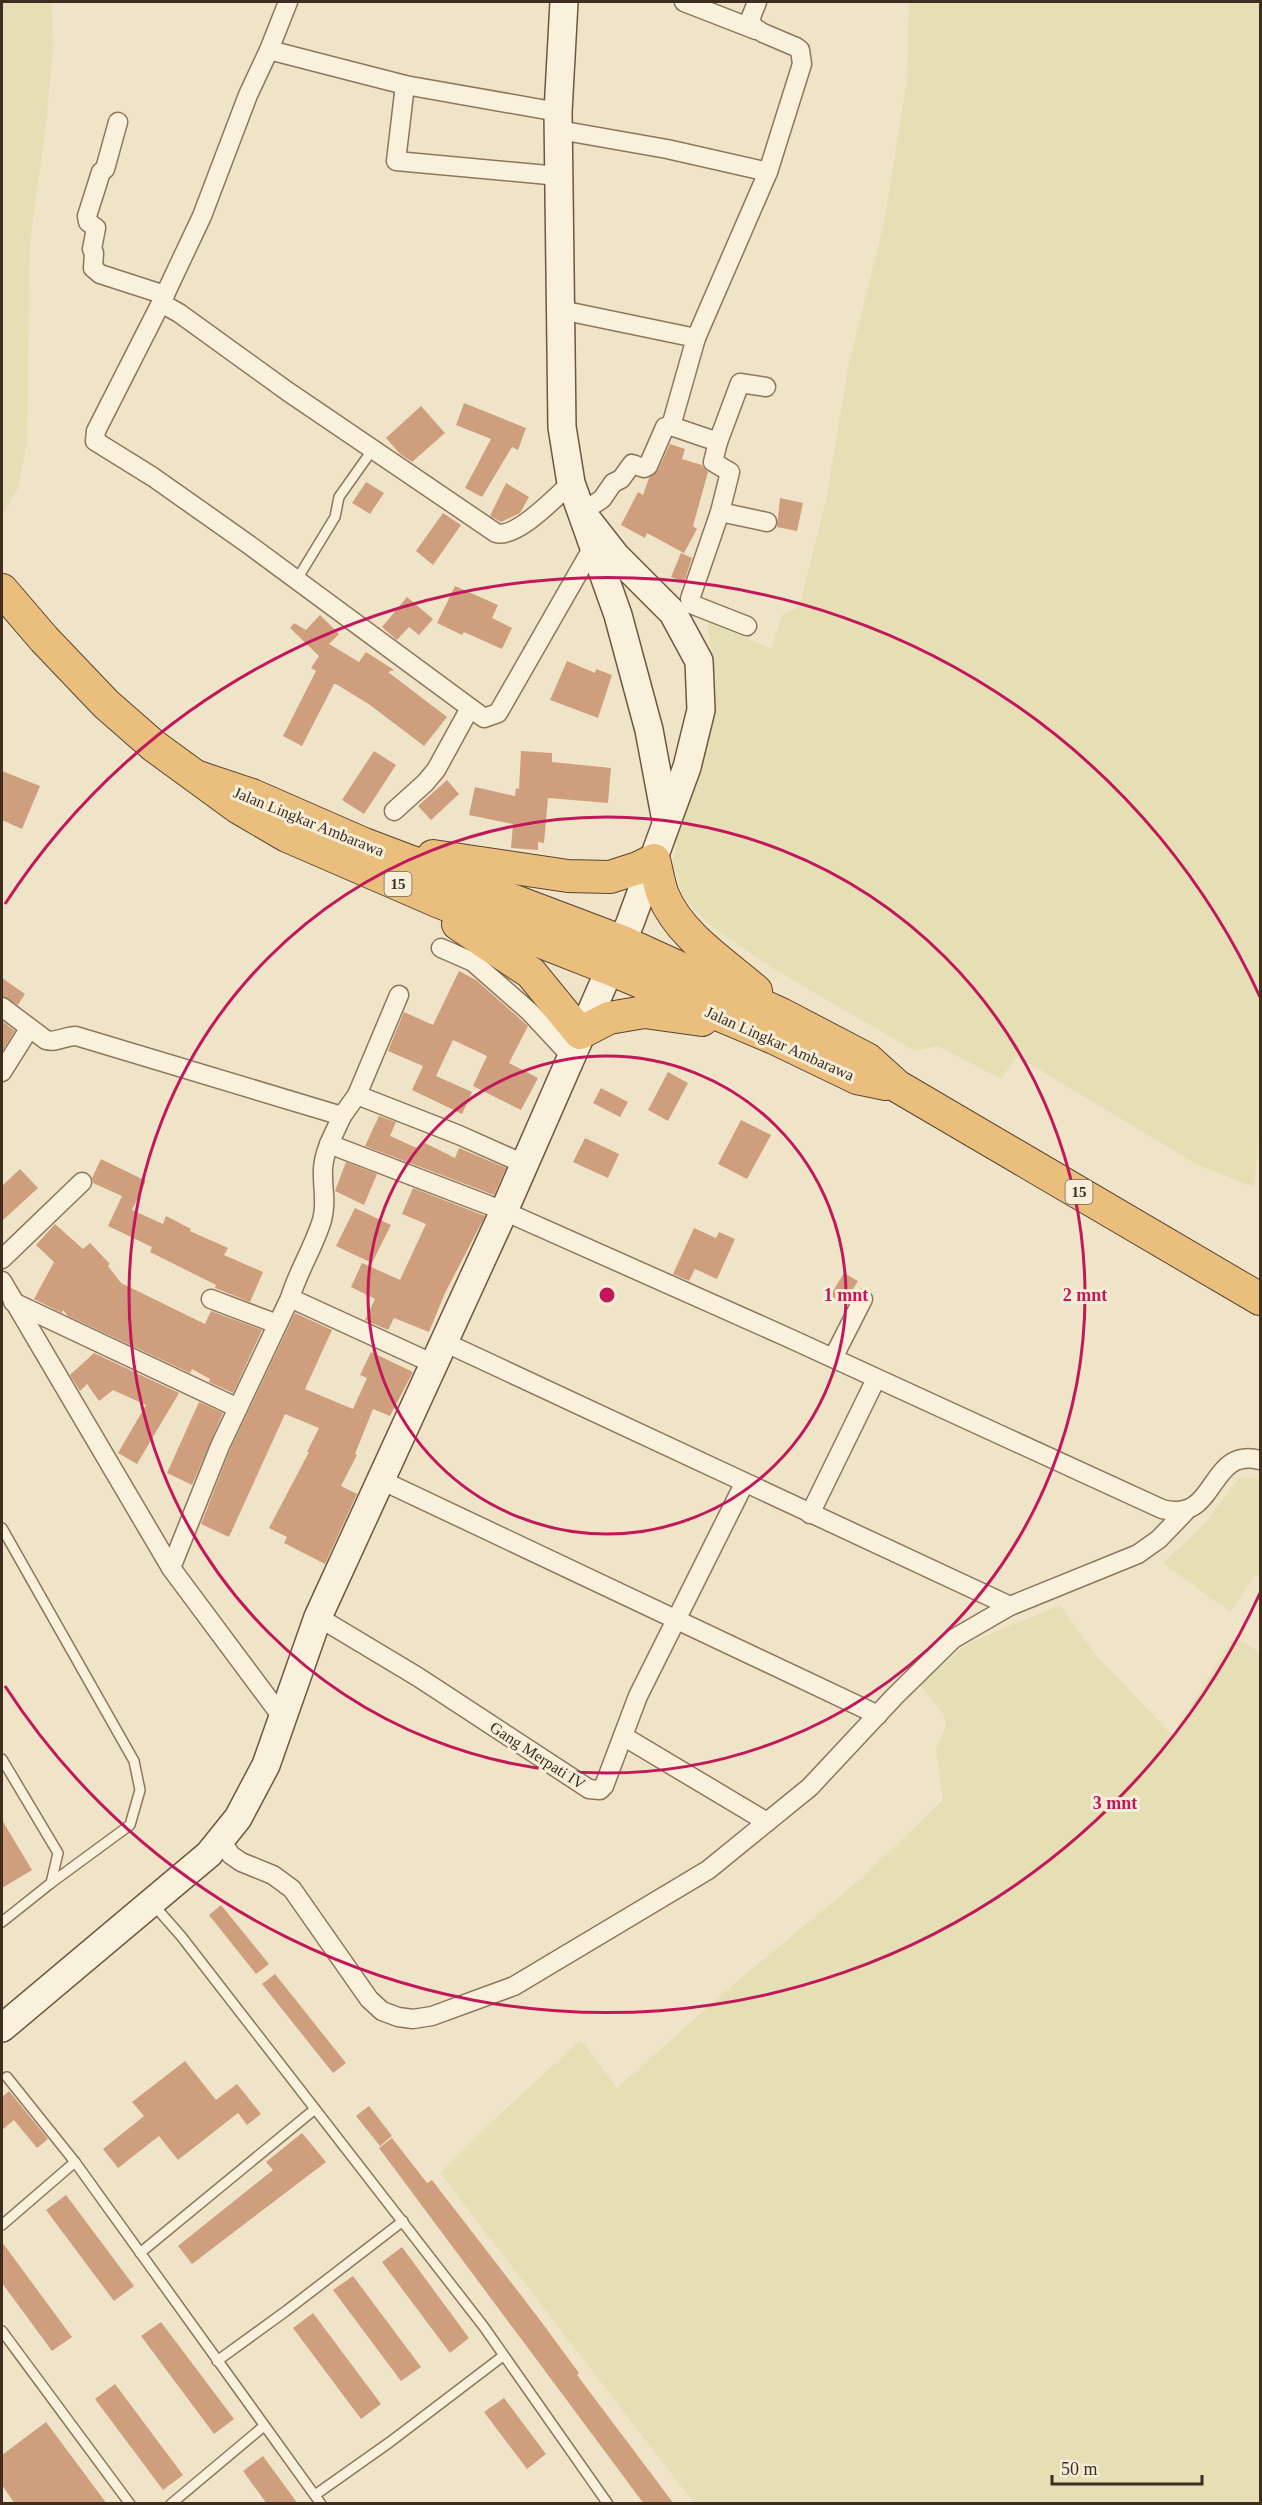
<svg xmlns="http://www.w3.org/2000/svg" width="1262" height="2505" font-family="Georgia,serif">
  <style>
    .farmland { fill: #e6deb5 }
    .building { fill: #cf9f7d }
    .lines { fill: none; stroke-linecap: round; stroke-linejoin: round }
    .service-casing { stroke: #8d765c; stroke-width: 12 }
    .minor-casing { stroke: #8d765c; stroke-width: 21 }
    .secondary-casing { stroke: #6f573f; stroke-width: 30 }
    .trunk-casing { stroke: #5b4430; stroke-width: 34 }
    .service { stroke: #faf1dc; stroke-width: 9 }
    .minor { stroke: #faf1dc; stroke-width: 18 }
    .secondary { stroke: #faf1dc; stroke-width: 27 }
    .trunk { stroke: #eabe7c; stroke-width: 32 }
    .ring { fill: none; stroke: #c2185b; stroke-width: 3 }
    .labels { text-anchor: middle; stroke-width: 6; stroke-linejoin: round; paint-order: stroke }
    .shield { fill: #f7eed8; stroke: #756857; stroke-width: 1.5 }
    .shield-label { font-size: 15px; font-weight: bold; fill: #3d2e20 }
    .street-label { font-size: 16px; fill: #3d2e20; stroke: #f7eed8 }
    .centre { fill: #c2185b; stroke: #f7eed8; stroke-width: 3 }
    .ring-label { font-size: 18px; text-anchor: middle; font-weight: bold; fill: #c2185b; stroke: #f7eed8; stroke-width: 6; stroke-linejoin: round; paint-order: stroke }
  </style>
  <rect width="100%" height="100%" fill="#f0e4c8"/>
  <g class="farmland">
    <path d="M2,2H52L53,48L46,124L30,241L27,443L18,488L2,516Z"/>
    <path d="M909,2H1260V1125L1254,1187L1198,1165L1017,1056L1001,1079L938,1046L915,1051L772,968L710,925L684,898L673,863L679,822L706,746L715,692L708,628L709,620L720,627L772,649L782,615L799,607L826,501L849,363L884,223L907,80Z"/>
    <path d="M1240,1477L1260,1479V1577L1255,1575L1230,1612L1163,1563L1204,1525Z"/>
    <path d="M1060,1605L1094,1653L1172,1735L1235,1636L1260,1653V2503H694L440,2173L486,2127L581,2040L617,2088L735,1983L863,1877L943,1800L936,1749L946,1725L944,1715L920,1685L967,1644Z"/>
  </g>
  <g class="building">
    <path d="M464,403L526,428L518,450L512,447L482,497L465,488L491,439L456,425Z"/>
    <path d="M421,406L445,433L412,462L400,454L386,438Z"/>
    <path d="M670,444L685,449L682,459L702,465L708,472L693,526L697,529L684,553L647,533L645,538L621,525L638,492L643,495L649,478L658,470Z"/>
    <path d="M366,482L384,493L370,514L352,503Z"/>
    <path d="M506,483L529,497L520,513L501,522L490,516Z"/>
    <path d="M780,498L803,503L797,531L777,527Z"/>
    <path d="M443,513L461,525L433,565L416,551Z"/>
    <path d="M681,553L692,558L684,582L671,577Z"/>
    <path d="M455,586L498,605L492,618L512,628L502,649L464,632L462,635L437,623Z"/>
    <path d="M407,597L433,619L419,635L409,627L397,640L382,627Z"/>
    <path d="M320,615L339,634L329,644L359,662L366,652L394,670L388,672L447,717L424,746L370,705L336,684H334L302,746L283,736L316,671L311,668L319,656L290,628L294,623L306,630Z"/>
    <path d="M567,661L595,673L596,669L612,675L598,718L550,700Z"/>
    <path d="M374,751L396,765L364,814L342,800Z"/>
    <path d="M521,751L552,753V762L611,768L608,803L548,798L544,843L538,842V850L511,848L513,824L469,815L475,787L515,796L516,788L519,789Z"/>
    <path d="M2,771L40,786L22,829L2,820Z"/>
    <path d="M447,780L459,794L431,820L418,806Z"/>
    <path d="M459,971L476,980L528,1026L509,1063L538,1078L521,1110L473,1086L487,1056L453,1040L436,1076L472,1092L462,1114L412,1090L423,1066L388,1051L404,1012L433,1025Z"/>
    <path d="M2,978L25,994L18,1005L2,996Z"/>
    <path d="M2,1021L15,1031L2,1052Z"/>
    <path d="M668,1072L688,1083L668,1121L648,1110Z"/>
    <path d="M601,1088L628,1102L620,1117L593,1103Z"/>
    <path d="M379,1116L396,1122L390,1136L419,1149L423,1142L455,1158L459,1148L506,1168L494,1195L365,1146Z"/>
    <path d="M741,1120L771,1135L747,1179L718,1164Z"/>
    <path d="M585,1138L619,1154L608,1178L573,1162Z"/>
    <path d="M101,1159L146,1181L132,1210L163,1224L166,1216L191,1229L190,1231L228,1248L224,1255L263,1272L250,1302L215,1288L216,1285L150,1252L152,1247L108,1226L122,1196L93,1183L92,1178Z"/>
    <path d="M346,1162L377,1174L364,1205L335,1191Z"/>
    <path d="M20,1169L38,1188L2,1221V1186Z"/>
    <path d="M413,1188L485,1216L445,1293L429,1332L394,1318L388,1330L365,1320L375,1299L351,1287L362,1263L400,1280L426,1224L402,1214Z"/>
    <path d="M355,1208L391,1225L372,1263L336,1246Z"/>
    <path d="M55,1224L83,1249L90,1243L110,1264L108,1266L121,1283L205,1324L211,1311L262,1330L233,1393L209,1382L210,1379L192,1369L190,1373L68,1316L63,1310L62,1313L34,1299L54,1262L36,1245Z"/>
    <path d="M694,1228L716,1238L719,1232L735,1239L717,1279L695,1269L689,1281L673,1274Z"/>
    <path d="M844,1273L858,1281L844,1304L830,1296Z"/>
    <path d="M295,1313L332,1330L305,1389L353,1409L367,1378L360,1375L371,1352L413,1372L390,1416L373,1409L355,1454L357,1455L341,1486L357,1494L325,1564L284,1543L287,1537L269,1528L309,1452H307L319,1428L285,1414L229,1537L201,1524L230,1450Z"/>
    <path d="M94,1353L179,1393L137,1464L118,1453L146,1405L113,1390L99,1401L87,1384L80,1391L70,1375Z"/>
    <path d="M199,1402L223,1413L192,1485L167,1473Z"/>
    <path d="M2,1820L32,1870L2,1888Z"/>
    <path d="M221,1905L269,1964L256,1974L209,1915Z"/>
    <path d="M275,1974L346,2063L333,2073L262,1984Z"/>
    <path d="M185,2061L216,2100L237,2084L261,2114L247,2125L238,2113L178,2160L159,2136L118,2168L103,2149L144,2116L132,2102Z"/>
    <path d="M9,2091L48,2139L37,2148L14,2120L2,2130V2097Z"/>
    <path d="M369,2106L392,2136L380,2146L356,2116Z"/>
    <path d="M302,2133L326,2162L192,2264L178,2246L273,2170L266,2162Z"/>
    <path d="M392,2138L427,2183L432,2180L537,2316L579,2373L577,2375L674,2504H644L379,2148Z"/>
    <path d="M66,2195L134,2286L114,2301L46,2210Z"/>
    <path d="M2,2242L72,2337L52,2351L2,2283Z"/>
    <path d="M402,2247L469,2338L450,2353L382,2262Z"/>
    <path d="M353,2276L421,2367L401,2381L333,2290Z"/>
    <path d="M313,2313L381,2404L361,2419L293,2328Z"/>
    <path d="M161,2322L234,2419L214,2434L141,2336Z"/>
    <path d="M115,2384L183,2475L163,2490L95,2399Z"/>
    <path d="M504,2398L546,2454L527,2469L484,2412Z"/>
    <path d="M46,2422L107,2504H15L2,2485V2455Z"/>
    <path d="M263,2456L298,2504H267L243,2471Z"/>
  </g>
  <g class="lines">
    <g class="service-casing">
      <g id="service">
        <path d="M296,581L335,517L339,497L373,449"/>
        <path d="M2,1528L134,1761L140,1790L130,1825L51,1883"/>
        <path d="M2,1759L58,1853L51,1883L2,1922"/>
        <path d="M152,1903L181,1936L484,2327L608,2504"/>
        <path d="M7,2077L75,2162"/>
        <path d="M2,2225L75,2162L321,2504"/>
        <path d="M140,2253L315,2109"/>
        <path d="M2,2331L130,2504"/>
        <path d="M217,2361L286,2311L403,2221"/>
        <path d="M315,2495L390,2442L503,2356"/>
        <path d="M171,2504L264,2426"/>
      </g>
    </g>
    <g class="minor-casing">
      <g id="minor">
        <path d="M288,2L269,50L248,95L202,216L161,303L179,313L287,391L496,533C516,539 556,497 571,483"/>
        <path d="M684,2L756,30"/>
        <path d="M269,50L405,85L558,112"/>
        <path d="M405,85L396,161L559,176"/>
        <path d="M118,122L105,169L101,172L87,216L88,222L96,228L92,249L94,253L93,268L100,274L165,295"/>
        <path d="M559,130L667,149L768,172"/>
        <path d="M161,303L96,431L95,441L153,477L248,544L484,718L498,713L593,547"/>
        <path d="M561,310L696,338"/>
        <path d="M671,426L718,442L713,462L730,472L720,512L690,599L691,604L747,626"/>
        <path d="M718,442L740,383L766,387"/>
        <path d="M582,512L602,499L613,483L621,479L632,464L644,468L648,466L665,427L671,426L696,338L768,172L802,64L800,50L796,47L763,33L752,26L751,17L757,2"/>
        <path d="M720,512L767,522"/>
        <path d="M394,811L425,783L436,770L470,708"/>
        <path d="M441,948L473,962L530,1012L571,1056"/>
        <path d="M2,1007L46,1040C56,1043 65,1036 76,1036L342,1116L357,1095L399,995"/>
        <path d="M2,1072L29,1029"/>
        <path d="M357,1095L459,1135L524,1164"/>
        <path d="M329,1144L504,1211L789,1338L1162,1509C1218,1525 1207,1446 1260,1460"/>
        <path d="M2,1259L82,1182"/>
        <path d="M2,1281L171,1568L282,1717"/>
        <path d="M290,1298C298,1271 314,1247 322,1220C327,1202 322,1187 323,1169C324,1150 335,1132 342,1116"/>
        <path d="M211,1299L277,1324"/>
        <path d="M13,1302L238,1408"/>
        <path d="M444,1342L1010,1606L1138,1554L1159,1539L1185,1512"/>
        <path d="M833,1358L863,1299"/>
        <path d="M381,1480L878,1715"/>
        <path d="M810,1514L876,1379"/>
        <path d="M171,1568L220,1446L290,1298L434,1364"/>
        <path d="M318,1617L418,1677L589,1789L600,1790L604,1786L638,1696L744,1484"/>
        <path d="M623,1736L767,1822"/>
        <path d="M221,1841L231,1855L241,1862L273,1875L292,1889L369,1999L382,2011L398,2017L413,2019L432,2016L514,1986L708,1870L810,1787L895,1696L953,1639L1010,1606"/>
      </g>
    </g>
    <g class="secondary-casing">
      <g id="secondary">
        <path d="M564,2L558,112L562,427L571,483L618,615L649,730L666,821"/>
        <path d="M2,2028L209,1854L238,1818L266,1765L318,1617L504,1211L630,923L687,767L701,710L699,661L673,613L616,556L583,514"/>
      </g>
    </g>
    <g class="trunk-casing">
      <g id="trunk">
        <path d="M2,590L44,639L106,704L154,746L239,808L287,836L437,901L610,969L774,1038L857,1078L886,1084"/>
        <path d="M198,777L252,795L364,844L623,942L781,1014L867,1059L897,1086L1260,1299"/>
        <path d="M433,856L568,876L610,877L638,868L654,860C657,871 659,885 663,895C680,936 724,963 756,991"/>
        <path d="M458,924L531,973L580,1033L609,1018L644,1012L702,1020"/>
      </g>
    </g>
    <use href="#service" class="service"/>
    <use href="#minor" class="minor"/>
    <use href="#secondary" class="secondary"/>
    <use href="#trunk" class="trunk"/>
  </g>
  <g class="ring">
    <circle cx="607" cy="1295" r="239"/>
    <circle cx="607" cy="1295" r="478"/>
    <path d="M1260 1593A718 718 0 0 1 5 1686M5 904A718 718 0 0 1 1260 997"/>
  </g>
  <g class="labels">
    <g class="shield">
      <rect x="384.5" y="872" width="27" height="24" rx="4.5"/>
      <rect x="1065.5" y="1180" width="27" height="24" rx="4.5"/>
    </g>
    <g class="shield-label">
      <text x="398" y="889">15</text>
      <text x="1079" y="1197">15</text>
    </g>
    <g class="street-label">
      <text transform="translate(309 821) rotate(22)" y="6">Jalan Lingkar Ambarawa</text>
      <text transform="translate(780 1043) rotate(24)" y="6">Jalan Lingkar Ambarawa</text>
      <text transform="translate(538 1755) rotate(33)" y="6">Gang Merpati IV</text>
    </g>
  </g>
  <circle cx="607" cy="1295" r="9" class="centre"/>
  <g class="ring-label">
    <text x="846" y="1301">1 mnt</text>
    <text x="1085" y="1301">2 mnt</text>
    <text x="1115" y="1809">3 mnt</text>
  </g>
  <rect width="1262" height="2505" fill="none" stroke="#3d2e20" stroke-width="6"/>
  <path d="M1052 2475v9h150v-9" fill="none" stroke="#3d2e20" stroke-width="3"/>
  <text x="1061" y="2475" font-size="18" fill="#3d2e20" stroke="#f7eed8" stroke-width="4.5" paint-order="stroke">50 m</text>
</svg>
